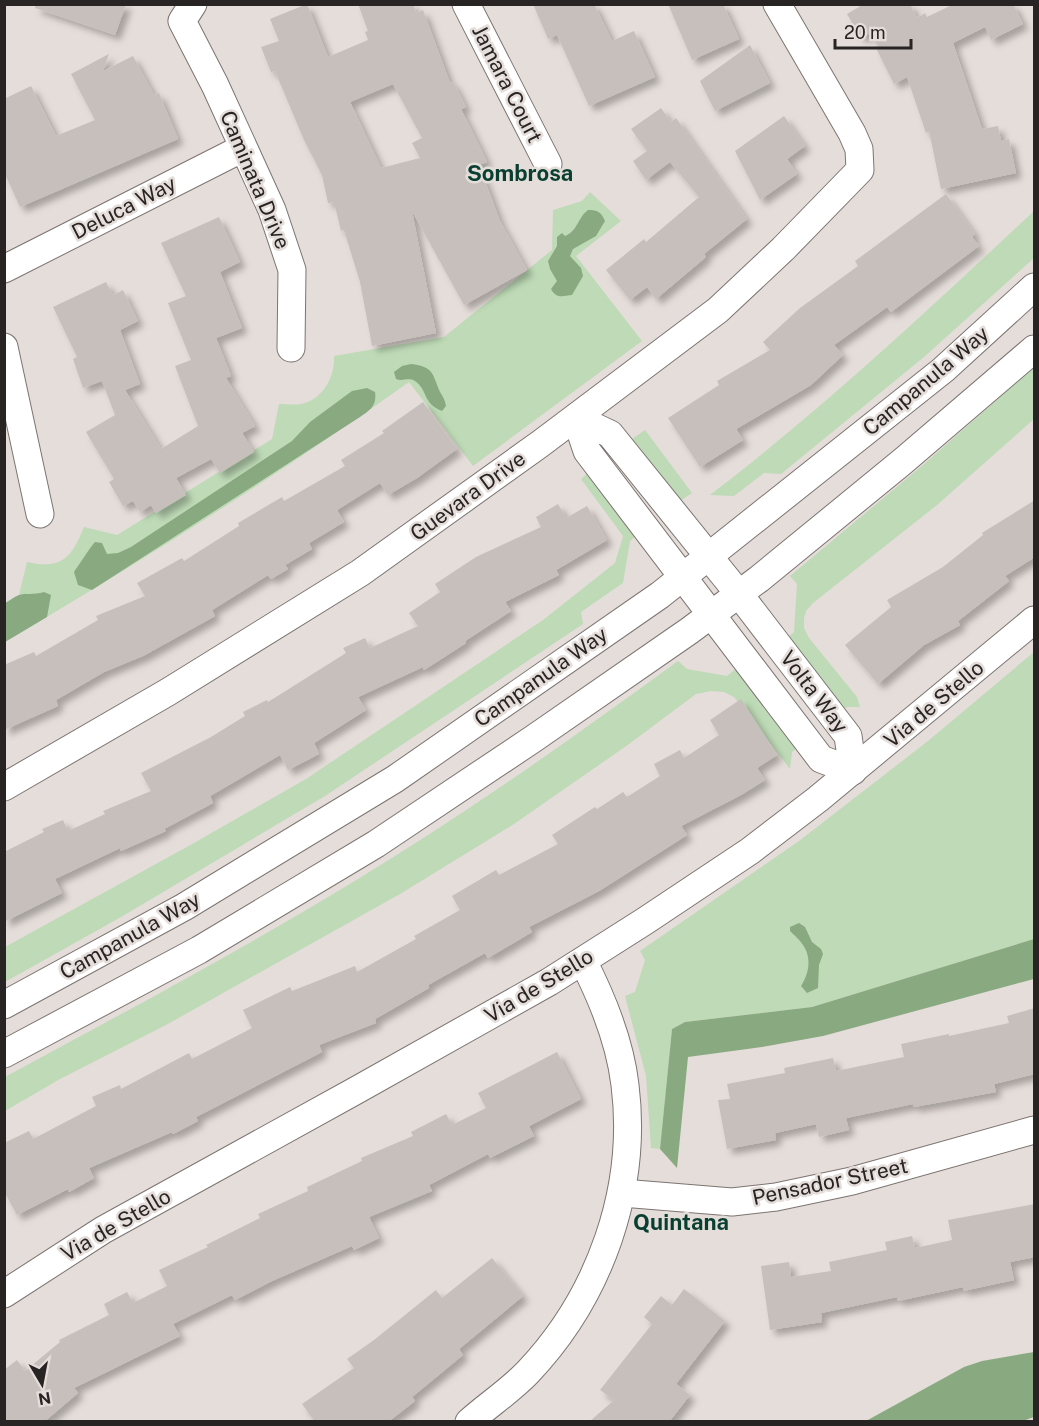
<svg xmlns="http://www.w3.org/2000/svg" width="1039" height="1426" font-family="'Public Sans',sans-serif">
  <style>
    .green { fill: #bedab6 }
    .forest { fill: #89aa80 }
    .building { fill: #c7bfbb; fill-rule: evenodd; filter: url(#shadow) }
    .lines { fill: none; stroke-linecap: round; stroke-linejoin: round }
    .minor-casing { stroke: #7c7471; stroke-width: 29 }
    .minor { stroke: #fff; stroke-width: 27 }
    .labels { text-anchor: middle; stroke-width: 5; stroke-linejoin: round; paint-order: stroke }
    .street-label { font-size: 21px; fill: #272423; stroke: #e5ddd9 }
    .neighbourhood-label { font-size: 22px; font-weight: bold; fill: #093f31; stroke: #e5ddd9 }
  </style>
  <defs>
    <filter id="shadow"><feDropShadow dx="5.5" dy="5.5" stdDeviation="3" flood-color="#0004"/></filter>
  </defs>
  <rect width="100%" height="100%" fill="#e5ddd9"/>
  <g class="green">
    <path d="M590,192L621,221L576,256L642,341L473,466L409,382C278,475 142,561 5,642L4,604L19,595L27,562C62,570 72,557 84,527L117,535L272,439L279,404C288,404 299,406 308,402C326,394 335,374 334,356L444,337L552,250L553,210L582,201Z"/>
    <path d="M1034,211V258L924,357L781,474L764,473L734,496L710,495C824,408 929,309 1034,211Z"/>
    <path d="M1034,367V419L937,505L813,603L806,611L804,618V628L809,638L857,697L860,707H847L841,712L786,639L794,632L797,584L790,576L923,465Z"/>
    <path d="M645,430L692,493L680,501L632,439Z"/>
    <path d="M590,471L639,533L630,541L623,583L581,612L583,624L325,796L121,917L5,982V947L194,843L306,779L543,620L615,563L623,536L581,479Z"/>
    <path d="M1034,652V939L812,1007L685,1022L672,1029L660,1149L651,1148L646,1076L625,996L635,992L645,960L640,951L799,841L928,741Z"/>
    <path d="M678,661L687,669L727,676L737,668L798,747L792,752L790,769L734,697L724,692L711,691L696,694L629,744L514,824L400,894L166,1025L60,1079L5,1111V1077C136,1006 268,936 395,856C493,795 586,728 678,661Z"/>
  </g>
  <g class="forest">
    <path d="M588,210C598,210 601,212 605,221L596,236L573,249L570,256L581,268L583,276L572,295C563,296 556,299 551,289L557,281L550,269L548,261L557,246V237L562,233L565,236C578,231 578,217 588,210Z"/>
    <path d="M411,364C434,367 432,373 440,392C443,397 445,400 446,406L442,411C422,403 428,390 415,381C408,377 403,382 396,379L394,372L402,366Z"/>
    <path d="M367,388L375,392C377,406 370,410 360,417L92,590L78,585L74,572C79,565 91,546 95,542L102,543L107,554L118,553L131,547L292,441L310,422L352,391Z"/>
    <path d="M44,592L51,595L47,617L5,642V603C9,601 14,597 19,595C25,593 34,595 44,592Z"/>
    <path d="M799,923L805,927L812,942L821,949L823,954L819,965L818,988L807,993L801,986C809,974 812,958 803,945C800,940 794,935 790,931V927Z"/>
    <path d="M1034,939V979L823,1036L762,1047L688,1057L677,1168L660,1149L672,1029L685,1022L812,1007Z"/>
    <path d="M1034,1352V1417L1020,1422L866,1421L964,1367L982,1361Z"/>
  </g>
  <g class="building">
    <path d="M36,4H126L115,35L35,8Z"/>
    <path d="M307,4L328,57L368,40L365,32L368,31L358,4H413L416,13L423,10L450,83L453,82L466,107L461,109L487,162L479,165L500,221L527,270L464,305L412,211L436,333L372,346L360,282L344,230L341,231L334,202L328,203L322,175L304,140L275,71L271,72L261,47L279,41L270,19ZM393,84L422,138L412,143L420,158L381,168L350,102Z"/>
    <path d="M533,4H594L612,41L634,31L655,77L589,106L557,35L548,39Z"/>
    <path d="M668,4H723L739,39L692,60Z"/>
    <path d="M864,4H910L917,18L925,13L927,17L954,4H1013L1023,24L991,40L985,27L953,43L982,129L998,126L1001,141L1009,139L1016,173L941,189L929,131L926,133L907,77L894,84L877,50L879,48L870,33L861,38L847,14Z"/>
    <path d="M750,45L770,83L715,111L700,81Z"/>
    <path d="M109,54L103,71L133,56L154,95L159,93L178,139L20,207L4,172V99L31,86L56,136L95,120L71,74Z"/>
    <path d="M661,108L671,122L676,118L747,219L704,254L706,257L656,299L647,287L630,300L606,270L644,239L646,242L699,197L670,162L646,180L633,161L647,151L631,129Z"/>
    <path d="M784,116L805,146L787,159L797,174L760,200L735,151Z"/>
    <path d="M946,194L975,234L972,237L979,246L891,312L887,307L834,345L843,355L811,385L736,429L743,440L700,467L668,418L719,385L717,381L770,350L763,342L800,308L858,266L855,261Z"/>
    <path d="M219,217L240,262L220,272L242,328L216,338L231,376L226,378L255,426L242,433L254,452L220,473L211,459L176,478L186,495L156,513L151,505L140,512L133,501L123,506L109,482L114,479L86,432L115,415L102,381L83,388L73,359L77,357L53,307L106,282L113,295L123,290L138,321L120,330L140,384L125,390L161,449L198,426L175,366L191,360L168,303L186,296L161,243Z"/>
    <path d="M423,402L457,449L417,478L388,495L380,483L337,510L344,522L309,543L312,549L285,565L288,569L271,579L268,575L212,610L215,616L143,656L104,672L56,700L58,706L4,730V665L34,652L36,656L98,620L96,616L145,596L137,583L182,558L184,561L239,526L238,523L282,497L284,501L345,466L341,460L384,433L382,431Z"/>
    <path d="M1035,500V557L1005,576L1009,581L958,621L960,625L924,645L878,684L845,645L891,607L887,600L943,567L983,535L982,533Z"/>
    <path d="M558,504L566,518L587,506L607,540L556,570L559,575L505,602L511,611L465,641L466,643L424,670L423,667L358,697L366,710L314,743L319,754L288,770L280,755L210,796L213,803L164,829L166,831L121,851L120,848L55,879L62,893L4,922V852L44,832L42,829L63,820L68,831L105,814L103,811L151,791L141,773L211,737L245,716L243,712L267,700L268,702L346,653L343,648L365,638L370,648L418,626L409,613L440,592L435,584L476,557L541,527L536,517Z"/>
    <path d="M741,699L777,755L757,768L765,780L741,795L681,826L687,835L599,891L529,927L532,932L488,958L485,953L428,985L429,988L375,1019L376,1023L319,1045L322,1052L196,1117L198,1121L173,1134L172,1132L89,1168L94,1178L69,1192L68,1189L17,1215L4,1191V1143L29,1131L33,1139L96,1106L92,1097L120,1085L121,1089L189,1053L192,1059L252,1028L243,1010L290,987L292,991L355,966L357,972L416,939L414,936L460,910L452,896L496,870L499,875L558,844L552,835L595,807L597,809L623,792L627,797L660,776L654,764L680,750L684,758L719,735L710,720Z"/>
    <path d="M1035,1008V1074L994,1084L996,1092L914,1107L913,1104L846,1118L849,1130L819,1137L816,1124L775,1133L776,1140L727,1149L718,1100L730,1099L727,1084L785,1073L784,1068L833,1058L836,1071L904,1057L901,1044L949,1034V1036L1009,1023L1007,1016Z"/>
    <path d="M557,1052L581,1099L529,1126L534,1136L490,1158L488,1154L429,1185L432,1191L369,1217L379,1238L354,1250L352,1246L272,1281L235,1300L232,1295L173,1324L180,1336L74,1388L78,1393L44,1422H4V1370L17,1360L25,1371L60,1342L59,1340L109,1315L104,1304L127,1292L133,1303L167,1286L159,1270L208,1247L206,1245L260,1218L258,1214L308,1191L307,1187L362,1161L361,1158L413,1136L411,1132L446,1114L452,1125L486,1108L478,1093Z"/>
    <path d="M1035,1204V1257L1010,1262L1014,1280L963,1291V1287L898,1301L897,1297L821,1313L822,1322L770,1330L761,1266L789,1262L791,1277L831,1271L829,1262L887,1250L885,1242L912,1236L915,1248L952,1240L948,1220Z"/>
    <path d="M492,1258L523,1296L459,1349L463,1355L412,1397L415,1401L388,1422H315L302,1404L354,1368L347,1359L374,1340L436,1290L442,1298Z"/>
    <path d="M684,1289L725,1321L676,1384L690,1395L669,1422H589L614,1400L600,1390L652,1324L644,1317L661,1296L672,1305Z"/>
  </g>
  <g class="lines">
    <g class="minor-casing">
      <g id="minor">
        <path d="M193,4L182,21L215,85L272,210L292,270L291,348"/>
        <path d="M466,4L548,164"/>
        <path d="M4,269L243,148"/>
        <path d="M4,347L40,514"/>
        <path d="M576,418L610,434L739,594L848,736L853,771L821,759L587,451Z"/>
        <path d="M4,787L168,692L360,573L540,444L718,310L783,249L860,170L859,149L852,133L777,4"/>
        <path d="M4,1005L184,907L395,779L660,595L943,370L1034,287"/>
        <path d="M4,1054L199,950L376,844L533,739L689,631L759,579L902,462L1034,349"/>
        <path d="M622,1193L732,1202L776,1197L852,1181L1034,1130"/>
        <path d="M4,1294L103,1230L355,1091L549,982L645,921L750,851L818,799L1034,620"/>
        <path d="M469,1422C488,1405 511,1390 528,1372C600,1296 638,1189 625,1085C620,1042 602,998 583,961"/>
      </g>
    </g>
    <use href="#minor" class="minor"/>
  </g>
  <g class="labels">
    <g class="street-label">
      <text transform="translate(507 84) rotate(63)" y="7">Jamara Court</text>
      <text transform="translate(255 180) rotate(67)" y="7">Caminata Drive</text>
      <text transform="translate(124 208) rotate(-27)" y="7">Deluca Way</text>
      <text transform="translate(926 381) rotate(-40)" y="7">Campanula Way</text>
      <text transform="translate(468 496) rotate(-36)" y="7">Guevara Drive</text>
      <text transform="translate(541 677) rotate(-35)" y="7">Campanula Way</text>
      <text transform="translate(814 692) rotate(53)" y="7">Volta Way</text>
      <text transform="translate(934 704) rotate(-40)" y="7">Via de Stello</text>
      <text transform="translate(130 936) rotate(-29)" y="7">Campanula Way</text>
      <text transform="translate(539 986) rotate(-31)" y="7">Via de Stello</text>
      <text transform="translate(830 1182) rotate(-12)" y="7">Pensador Street</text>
      <text transform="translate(116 1225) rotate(-30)" y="7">Via de Stello</text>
    </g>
    <g class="neighbourhood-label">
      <text x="520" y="181">Sombrosa</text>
      <text x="681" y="1230">Quintana</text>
    </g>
  </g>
  <rect width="1039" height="1426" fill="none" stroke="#272423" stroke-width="12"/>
  <g transform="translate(42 1384) rotate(170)" stroke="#e5ddd9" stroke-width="4.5" paint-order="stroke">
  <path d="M0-4.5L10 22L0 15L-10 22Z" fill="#272423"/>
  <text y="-9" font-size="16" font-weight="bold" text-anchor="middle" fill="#272423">N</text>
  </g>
  <path d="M835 39v9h76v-9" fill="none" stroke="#272423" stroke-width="3"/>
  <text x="844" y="39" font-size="18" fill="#272423" stroke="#e5ddd9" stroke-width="4.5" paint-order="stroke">20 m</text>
</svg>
